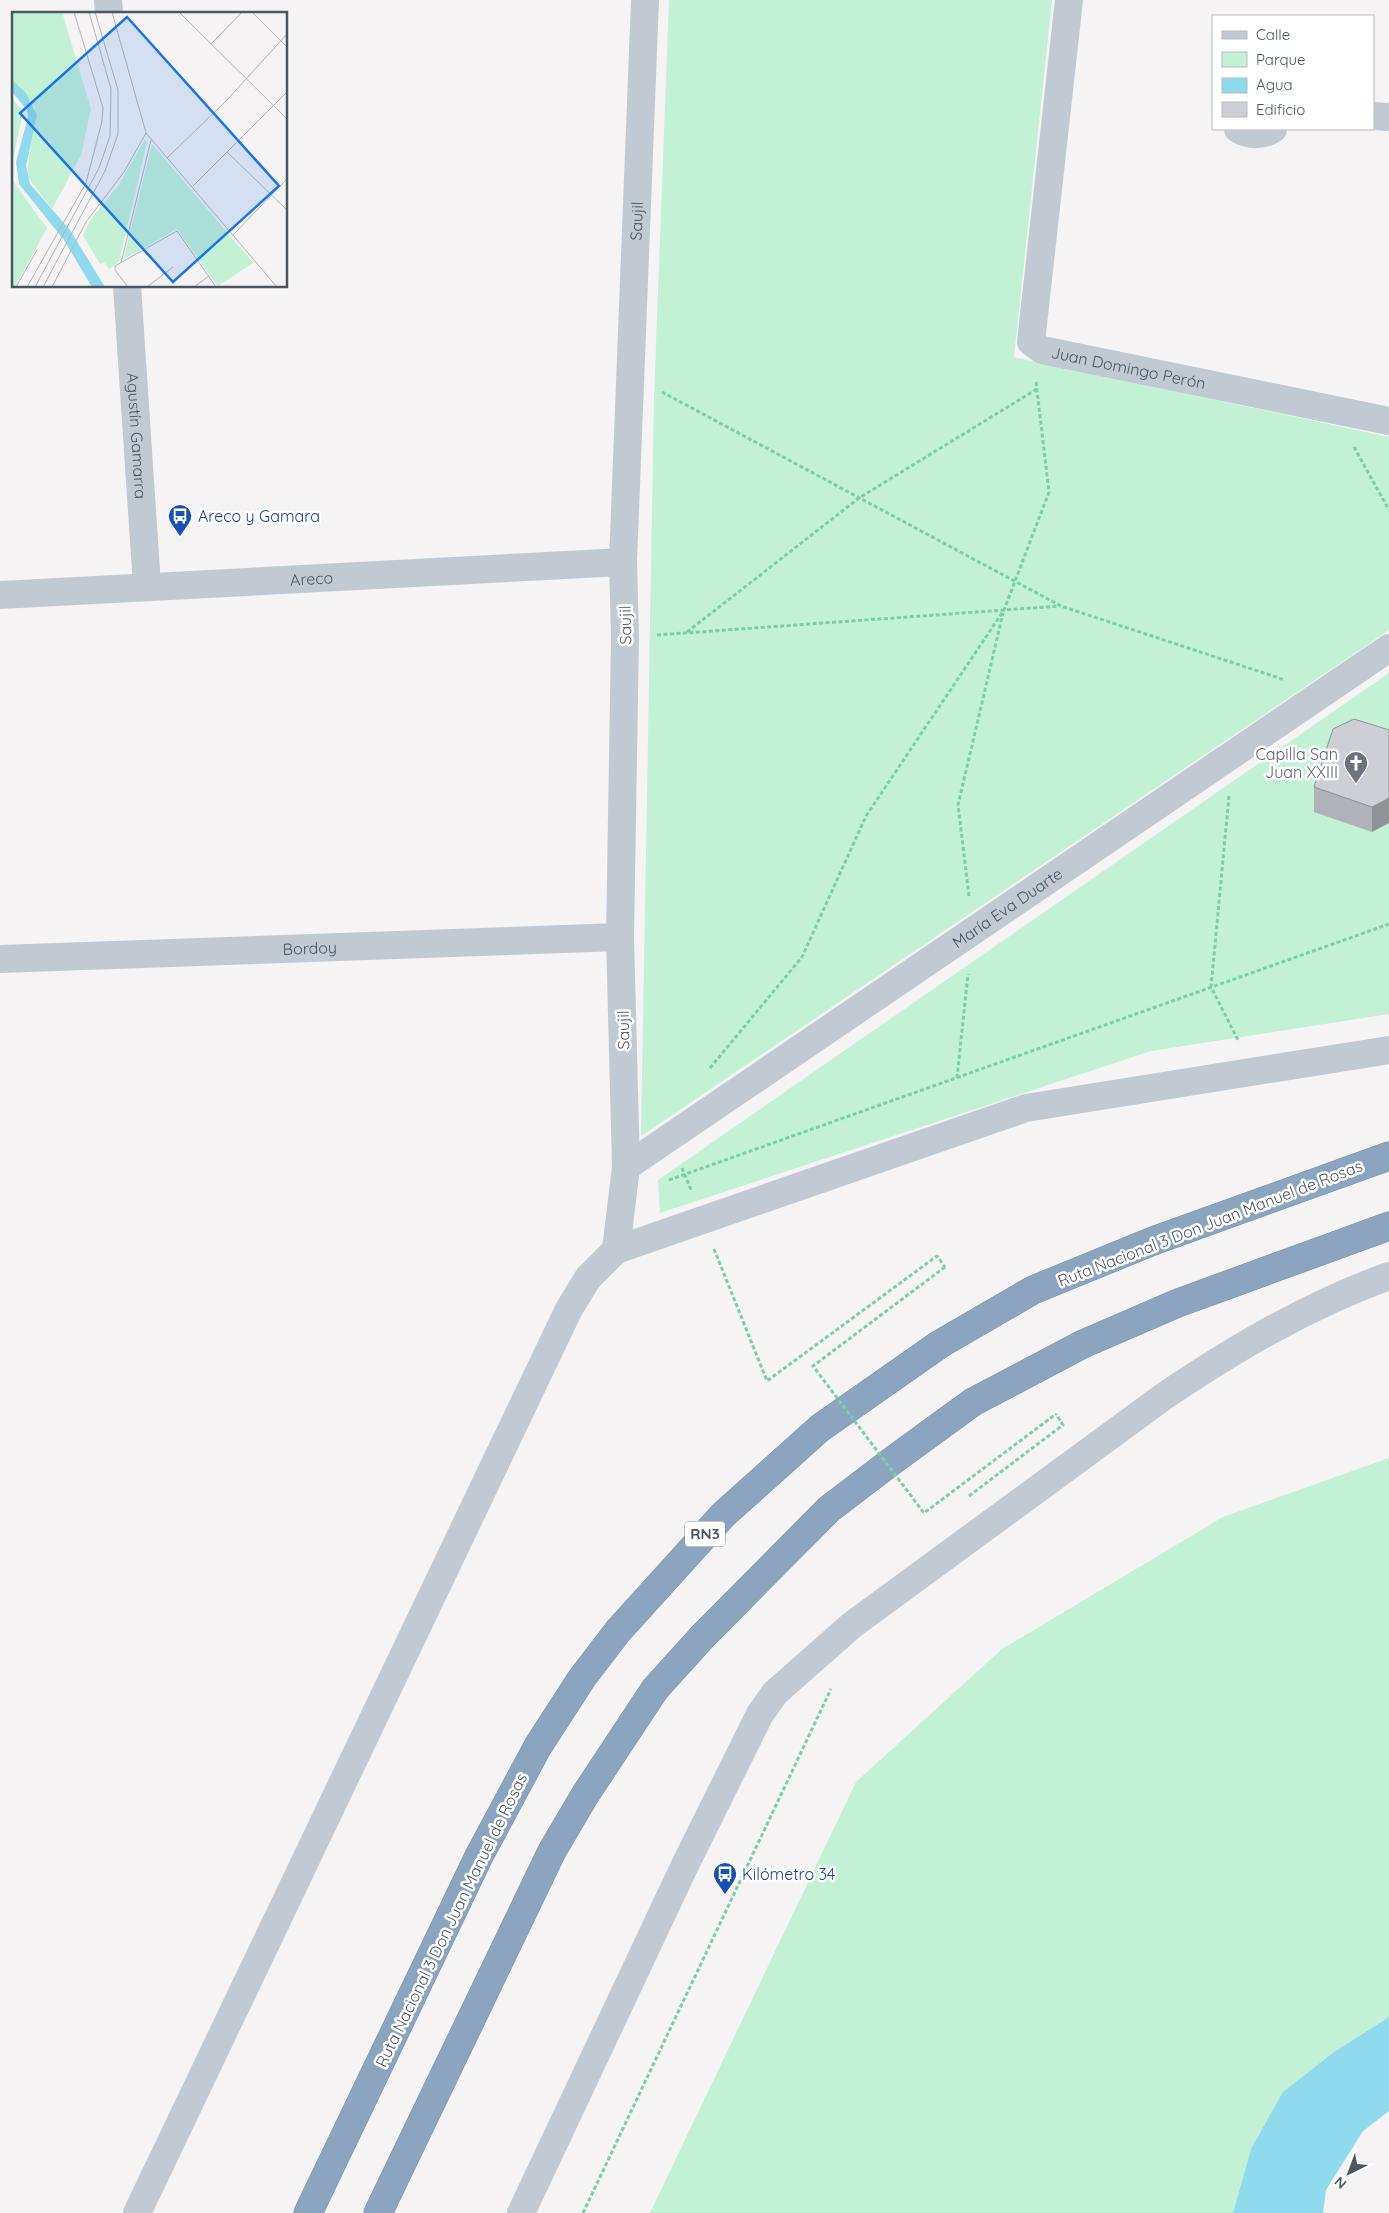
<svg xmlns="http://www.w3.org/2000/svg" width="1389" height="2213" font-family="Quicksand,sans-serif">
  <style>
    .green { fill: #c3f1d5 }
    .water { fill: #90daee }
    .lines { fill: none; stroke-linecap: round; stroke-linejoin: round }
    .highway-casing { stroke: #7690ad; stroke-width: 29 }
    .path { stroke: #7ad0a6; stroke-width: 3; stroke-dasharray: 4 2.5; stroke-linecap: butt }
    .minor { stroke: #c1cad2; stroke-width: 28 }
    .highway { stroke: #8ba5c1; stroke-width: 28 }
    .path-bridge { stroke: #7ad0a6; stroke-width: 3; stroke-dasharray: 4 2.5; stroke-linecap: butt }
    .wall { fill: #b0b2b7 }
    .shaded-wall { fill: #909195 }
    .building { fill: #cdcfd5; stroke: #909195 }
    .labels { text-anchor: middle; stroke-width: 5; stroke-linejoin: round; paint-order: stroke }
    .shield { fill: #fff; stroke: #808990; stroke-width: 1 }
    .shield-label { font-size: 15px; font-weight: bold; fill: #4a5661 }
    .street-label { font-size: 16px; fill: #4a5661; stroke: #fff }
    .transit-label { font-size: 16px; fill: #164399; stroke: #fff; text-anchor: start }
    .worship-label { font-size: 16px; fill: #5b616d; stroke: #fff; text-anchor: end }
    .inset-road { fill: none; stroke: #b1b4b9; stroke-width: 1 }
    .view { fill: #1a73e8; fill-opacity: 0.15; stroke: #1a73e8; stroke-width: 2.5 }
    .inset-edge { fill: none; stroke: #4a5661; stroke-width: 2.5 }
  </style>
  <rect width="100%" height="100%" fill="#f5f3f3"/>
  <g class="green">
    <path d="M669,0H1052L1014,357L1389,437V630L641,1136L654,398Z"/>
    <path d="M1389,673V1014L1151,1051L660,1213L658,1180Z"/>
    <path d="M1389,1458V2017L1334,2052L1251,2149L1233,2213H650L856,1782L1002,1649L1223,1517Z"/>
  </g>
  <path class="water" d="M1389,2017V2111L1363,2131L1326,2190L1323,2213H1233L1251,2149L1283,2092L1334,2052Z"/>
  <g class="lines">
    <g class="highway-casing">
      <g id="highway">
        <path d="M308,2213L479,1856L538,1746L582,1678L618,1631L723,1515L820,1428L940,1344L1033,1290L1153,1241L1389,1156"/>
        <path d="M378,2213L552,1851L585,1795L655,1689L703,1636L829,1509L892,1461L973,1402L1083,1344L1178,1303L1389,1226"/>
      </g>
    </g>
    <g class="path">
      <path d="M662,392L1061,606L1285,680"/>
      <path d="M1354,447L1389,510"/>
      <path d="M687,632L859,498L1037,389"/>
      <path d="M657,635L1060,606"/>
      <path d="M1229,796L1211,987L1239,1042"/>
      <path d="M969,896L958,805L1003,613"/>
      <path d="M710,1068L802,957L866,816L1004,610L1049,492L1036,382"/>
      <path d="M957,1078L968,974"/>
      <path d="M682,1168L691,1190"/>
      <path d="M669,1180L1389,924"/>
      <path d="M714,1249L767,1381L937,1256L945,1267"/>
      <path d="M969,1496L1063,1425L1056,1414"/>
      <path d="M583,2213L831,1689"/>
    </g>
    <g class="minor">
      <path d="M108,0L109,14"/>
      <path id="s1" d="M1069,0L1031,342L1042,350L1389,421"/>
      <path d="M1373,116L1389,117"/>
      <path d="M1238,129C1249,136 1263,136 1273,129"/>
      <path id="s2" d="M127,286L147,586"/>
      <path id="s3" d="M0,595L623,562"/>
      <path id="s4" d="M0,959L620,937"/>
      <path id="s5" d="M626,1167L1389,648"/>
      <path id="s6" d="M616,1250L626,1167L620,937L625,637L623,562L645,0"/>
      <path d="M137,2213L569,1309L588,1278L616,1250L1026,1108L1389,1050"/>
      <path d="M521,2213L686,1863L760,1714L775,1693L852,1625L1163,1397C1234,1349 1308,1305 1389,1276"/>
    </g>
    <use href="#highway" class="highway"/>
    <path class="path-bridge" d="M945,1267L813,1366L924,1513L1056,1414"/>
  </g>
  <path class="wall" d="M1389,730L1372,832L1314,812V787Z"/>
  <path class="shaded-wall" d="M1389,798V823L1372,832V807Z"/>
  <path class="building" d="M1354,719L1389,730V798L1372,807L1314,787L1333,729Z"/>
  <defs>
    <g id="bus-pin" transform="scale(1.25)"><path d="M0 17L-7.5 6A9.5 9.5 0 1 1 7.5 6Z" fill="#1a4fb4" stroke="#fff"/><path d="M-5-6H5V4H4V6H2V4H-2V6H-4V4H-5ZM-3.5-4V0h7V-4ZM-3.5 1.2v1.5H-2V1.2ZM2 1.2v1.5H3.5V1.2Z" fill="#fff"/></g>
    <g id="church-pin" transform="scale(1.25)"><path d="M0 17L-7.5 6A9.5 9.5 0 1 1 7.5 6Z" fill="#6b7280" stroke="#fff"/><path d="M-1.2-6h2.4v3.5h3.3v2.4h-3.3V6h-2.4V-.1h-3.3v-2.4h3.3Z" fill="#fff"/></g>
  </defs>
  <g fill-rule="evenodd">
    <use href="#bus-pin" x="180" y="516"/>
    <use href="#church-pin" x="1356" y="763"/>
    <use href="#bus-pin" x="725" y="1874"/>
  </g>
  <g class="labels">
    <rect class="shield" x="685" y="1521.5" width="40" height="25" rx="4"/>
    <g class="shield-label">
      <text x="705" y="1539">RN3</text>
    </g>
    <g class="street-label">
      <text dy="6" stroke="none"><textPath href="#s6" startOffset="1030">Saujil</textPath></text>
      <text dy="6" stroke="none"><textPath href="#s1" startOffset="446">Juan Domingo Perón</textPath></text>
      <text dy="6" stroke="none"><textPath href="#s2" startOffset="150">Agustín Gamarra</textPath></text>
      <text dy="6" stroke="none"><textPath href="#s3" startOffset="312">Areco</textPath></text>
      <text transform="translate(625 625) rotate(-91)" y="6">Saujil</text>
      <text dy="6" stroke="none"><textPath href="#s5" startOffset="461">María Eva Duarte</textPath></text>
      <text dy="6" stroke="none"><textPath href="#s4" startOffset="310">Bordoy</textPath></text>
      <text transform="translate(623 1030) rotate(-91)" y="6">Saujil</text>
      <text transform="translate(1210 1223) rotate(-21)" y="6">Ruta Nacional 3 Don Juan Manuel de Rosas</text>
      <text transform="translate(451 1920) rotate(-64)" y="6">Ruta Nacional 3 Don Juan Manuel de Rosas</text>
    </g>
    <g class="transit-label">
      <text x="198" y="522">Areco y Gamara</text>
      <text x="742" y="1880">Kilómetro 34</text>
    </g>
    <g class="worship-label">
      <text x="1338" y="760">Capilla San<tspan x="1338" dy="18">Juan XXIII</tspan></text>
    </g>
  </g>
  <g transform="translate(12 12)">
    <rect width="275" height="275" fill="#f5f3f3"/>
    <path d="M0,0H50L79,97L69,143L40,197L15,164L23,96L0,68ZM0,86L9,97V110L0,152ZM133,127L135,130L107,250L97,257L92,250L88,252L71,223L79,207L107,173ZM140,132L241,251L206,274L165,217L111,248ZM0,168L35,216L3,275H0Z" fill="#c3f1d5"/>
    <path d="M0,68L14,81L25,103L14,154L18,172L58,218L93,275H80L52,228L7,172L4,150L16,105L15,98L0,80Z" fill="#90daee"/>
    <path class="inset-road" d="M167,0L275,107M240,0L275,35M199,32L230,0M134,121L265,275M215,140L275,198M155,146L215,88L275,22M181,174L275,80M221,223L275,167M109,251L139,128M4,275L25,238M15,275L74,171L90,109L91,96L62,0M23,275L87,156L98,124L99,77L77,0M31,275L93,159L106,122V78L83,0M40,275L74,210L112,160L134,121L100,0M116,275L103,258V254L165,219L204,275M135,275L161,255M182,275L197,264"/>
    <path class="view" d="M115,5L267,174L161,270L8,101Z"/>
    <rect width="275" height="275" class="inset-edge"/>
  </g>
  <rect x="1212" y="15" width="162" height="115" fill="#ffffff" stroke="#b7bbc0"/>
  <rect x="1222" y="31" width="25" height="8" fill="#c1cad2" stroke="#b7bbc0"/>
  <text x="1256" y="40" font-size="15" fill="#4a5661">Calle</text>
  <rect x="1222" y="52" width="25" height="15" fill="#c3f1d5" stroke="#b7bbc0"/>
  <text x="1256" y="65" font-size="15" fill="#4a5661">Parque</text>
  <rect x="1222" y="78" width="25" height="15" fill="#90daee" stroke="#b7bbc0"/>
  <text x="1256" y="90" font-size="15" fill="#4a5661">Agua</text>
  <rect x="1222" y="102" width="25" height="15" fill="#cdcfd5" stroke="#b7bbc0"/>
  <text x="1256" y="115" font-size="15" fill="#4a5661">Edificio</text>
  <g transform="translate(1349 2173) rotate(222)" stroke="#ffffff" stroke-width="4" paint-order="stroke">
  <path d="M0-4L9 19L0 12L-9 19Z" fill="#4a5661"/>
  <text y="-8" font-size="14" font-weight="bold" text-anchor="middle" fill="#4a5661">N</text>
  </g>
</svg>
